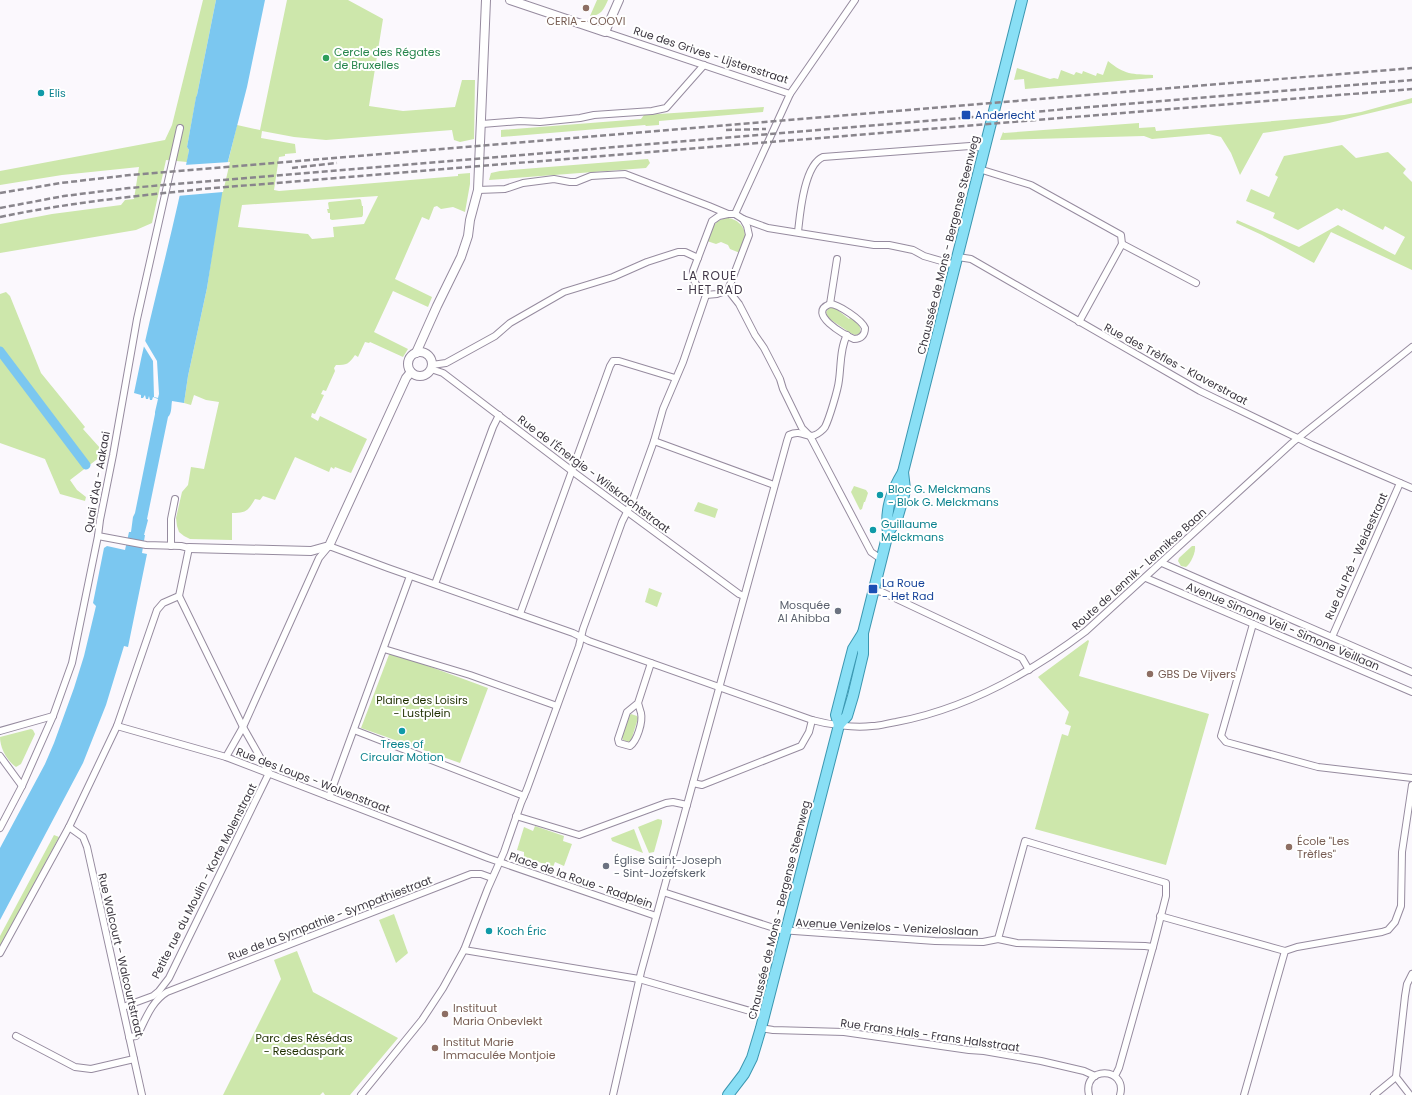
<svg xmlns="http://www.w3.org/2000/svg" width="1412" height="1095" font-family="Poppins,sans-serif">
  <style>
    .green { fill: #cde7ab; fill-rule: evenodd }
    .water { fill: #7bc7f0 }
    .pier { fill: #fbf8fd }
    .lines { fill: none; stroke-linecap: round; stroke-linejoin: round }
    .canal { stroke: #7bc7f0; stroke-width: 9 }
    .minor-casing { stroke: #968b9f; stroke-width: 8 }
    .tertiary-casing { stroke: #968b9f; stroke-width: 10 }
    .primary-casing { stroke: #3b97b1; stroke-width: 12 }
    .minor { stroke: #fff; stroke-width: 6 }
    .tertiary { stroke: #fff; stroke-width: 8 }
    .primary { stroke: #89dff5; stroke-width: 10 }
    .rail { stroke: #89858c; stroke-width: 2.5; stroke-dasharray: 6 3; stroke-linecap: butt }
    .education-dot { fill: #8d6e63; stroke: #fff; stroke-width: 1.5 }
    .leisure-dot { fill: #2e9e5b; stroke: #fff; stroke-width: 1.5 }
    .culture-dot { fill: #0f9aa8; stroke: #fff; stroke-width: 1.5 }
    .transit-dot { fill: #1a4fb4; stroke: #fff; stroke-width: 1.5 }
    .worship-dot { fill: #6b7280; stroke: #fff; stroke-width: 1.5 }
    .labels { text-anchor: middle; stroke-width: 4; stroke-linejoin: round; paint-order: stroke }
    .education-label { font-size: 11px; fill: #785e54; stroke: #fff; text-anchor: start }
    .leisure-label { font-size: 11px; fill: #27864d; stroke: #fff; text-anchor: start }
    .street-label { font-size: 11px; fill: #3c3740; stroke: #fff }
    .culture-label { font-size: 11px; fill: #0d838f; stroke: #fff; text-anchor: start }
    .transit-label { font-size: 11px; fill: #164399; stroke: #fff; text-anchor: start }
    .worship-label { font-size: 11px; fill: #5b616d; stroke: #fff; text-anchor: end }
    .park-label { font-size: 11px; fill: #1f3000; stroke: #fff }
    .neighbourhood-label { font-size: 12px; letter-spacing: 1px; fill: #423849; stroke: #fff }
  </style>
  <rect width="100%" height="100%" fill="#fbf8fd"/>
  <g class="green">
    <path d="M203,0H216L197,95L196,98L187,147L189,150L187,162L166,160L152,223L136,230L0,253V224L52,214L121,205L125,200L134,199L139,167L62,175L0,185V171L165,140L172,125Z"/>
    <path d="M287,0H348L383,19L369,106L403,111L455,107L462,80H475L474,139L460,142L454,140L452,130L326,140L294,137L262,131L261,138L295,144L296,153L285,154V156L279,157L274,190L279,191L458,176V174L470,173V184L465,212L453,207L441,209L437,206L434,207L429,220L422,217L395,279L432,297L428,307L393,291L374,332L408,349L403,357L370,342L369,343L365,342L358,357L355,355C349,364 347,365 336,365L334,368L335,371L326,391L323,390L321,394L324,395L315,414L312,413L311,417L318,421L320,416L367,439L351,473L335,467L334,469L331,467L329,472L295,457L275,500L263,496L260,500L255,499C248,511 246,513 232,513V540L190,539L184,536L179,532L177,526L176,518L182,492L188,485L191,467L204,469L219,402L206,400L194,395L191,405L184,403L188,376L207,288L222,187L237,125L260,130ZM378,196L364,224L333,227L334,237L312,239L308,234L238,227L242,205Z"/>
    <path d="M597,0H608C604,9 601,16 590,16Z"/>
    <path d="M1108,61C1125,75 1132,74 1153,75V78L1025,89L1024,79L1014,80L1017,68L1050,79L1054,78L1058,79L1061,70L1074,75L1076,72L1082,74L1083,71L1096,76L1097,73L1103,75Z"/>
    <path d="M1412,98V103L1329,123L1263,133L1240,175L1231,153L1221,137L1209,134L1152,139L1144,136L1000,140L1003,132L1004,133L1139,123V128L1155,127L1156,131L1344,115L1361,112Z"/>
    <path d="M764,107L763,112L659,121V125L646,126L645,125L501,137V130L641,119L644,115Z"/>
    <path d="M1342,145L1356,158L1388,152L1406,169L1403,173L1412,182V270L1331,232L1314,263L1262,235L1236,223L1237,220L1299,247L1338,225L1395,255L1405,237L1385,226L1383,230L1343,209L1342,211L1337,208L1298,230L1273,218L1275,213L1246,201L1251,189L1269,197L1278,177L1275,175L1284,156Z"/>
    <path d="M648,159L650,163L646,168L489,180L491,173L500,171Z"/>
    <path d="M360,199L361,200L362,206H363V215L362,217L332,220L330,219V213H328L327,209H329L328,203L329,202Z"/>
    <path d="M726,218C736,218 746,226 745,237C745,242 742,248 740,253L730,249L728,245L721,242L716,244L707,241C711,230 713,221 726,218Z"/>
    <path d="M6,292L10,296L41,373L85,427L83,429L100,448L108,452L107,458L100,457L70,480L77,490L86,497L85,501L60,494L45,459L0,443V294Z"/>
    <path d="M829,308H835L849,319L850,318C856,322 862,325 860,333L856,335L852,334L828,318L826,312Z"/>
    <path d="M854,486L866,490L868,493L865,502H864L862,509L860,510L851,492Z"/>
    <path d="M698,502L718,509L715,518L694,511Z"/>
    <path d="M1192,546H1195C1196,552 1191,563 1186,567L1181,566L1178,561L1179,558Z"/>
    <path d="M649,588L662,593L657,607L645,602Z"/>
    <path d="M1088,640L1089,641L1079,676L1209,714L1166,865L1035,829L1062,734L1068,736L1071,726L1065,724L1069,712L1038,677Z"/>
    <path d="M390,652L488,688L460,763L361,728Z"/>
    <path d="M631,714L637,716L638,718L631,741L628,742L623,740L622,737L629,716Z"/>
    <path d="M31,729L33,730L35,734L21,764L16,767C7,761 0,748 0,737Z"/>
    <path d="M658,819L662,820V823L654,852L649,853L638,827Z"/>
    <path d="M535,826L564,836L563,841L572,844L564,866L555,862L553,867L524,857V852L517,850L524,827L533,831Z"/>
    <path d="M634,829L643,853L612,841L611,838Z"/>
    <path d="M54,835L59,837L0,948V936Z"/>
    <path d="M394,914L408,953L396,963L379,920Z"/>
    <path d="M297,951L313,992L398,1038L350,1095H325L323,1092L320,1095H223L281,979L274,960Z"/>
  </g>
  <path class="water" d="M216,0H265L247,87L226,169L207,288L188,376L184,403L172,401C171,407 172,413 168,417L147,519L148,520L144,535H145L142,553L147,554L128,647L124,646L106,705L83,763L0,920V848L45,764L54,743L74,688L84,656L96,606L93,603L104,548L107,546L125,550L129,532H131L133,517L135,513L155,414V412L158,399L153,397L152,400H150L149,396L148,399H146L145,395L143,398H141V395L134,393C150,311 174,231 189,150L187,147L196,97L197,95Z"/>
  <g class="pier">
    <path d="M230,162L223,192L177,196L184,165Z"/>
    <path d="M144,339L157,361L159,394L158,398L154,397L153,361L143,345Z"/>
  </g>
  <g class="lines">
    <path class="canal" d="M0,351L86,465"/>
    <g class="minor-casing">
      <g id="minor">
        <path d="M605,32L790,94"/>
        <path d="M482,124L520,121L540,122L580,118L594,115L652,111L666,108L704,65"/>
        <path d="M979,169L1031,185L1121,235L1122,244L1079,322"/>
        <path d="M478,190L505,189L523,183L554,179L570,182H576L591,176L625,174L709,206L728,214"/>
        <path d="M728,214H735L743,219L747,226L749,235L728,290L717,294L706,295C698,288 692,282 693,271L712,221L719,216Z"/>
        <path d="M735,214L790,94L855,0"/>
        <path d="M743,219L768,228L874,245H889L913,250L924,256L955,265"/>
        <path d="M798,232C800,214 804,165 823,157L970,146L984,148"/>
        <path d="M1122,244L1196,283"/>
        <path d="M958,257L971,259L1200,391L1312,445L1412,488"/>
        <path d="M728,290L739,304L755,335L764,348L780,379L783,389L802,428L810,436L871,552L881,559"/>
        <path d="M830,304C838,304 862,320 865,328C865,335 861,339 854,339C844,335 806,313 830,304Z"/>
        <path d="M830,304L837,259"/>
        <path d="M432,365L446,363L495,336L510,323L564,292L613,277L647,262L678,252H685L698,258"/>
        <path d="M431,369L443,373L572,471L739,594L744,596"/>
        <path d="M654,441L774,485"/>
        <path d="M98,536L146,545L181,546L189,548L179,596"/>
        <path d="M171,546V519L175,499"/>
        <path d="M1162,563L1412,672"/>
        <path d="M1146,578L1412,692"/>
        <path d="M435,584L493,427L499,415"/>
        <path d="M873,590L882,592L1022,658L1029,670"/>
        <path d="M179,596L243,727L269,773"/>
        <path d="M520,614L610,366L613,361H619L675,378"/>
        <path d="M1253,624L1221,736L1226,742L1318,767L1412,778"/>
        <path d="M1332,637L1400,483"/>
        <path d="M384,649L470,675L557,706"/>
        <path d="M638,703C639,706 640,710 641,713C643,722 637,741 630,746L619,743L618,739L627,712L638,703L651,663"/>
        <path d="M117,726L226,757L488,858L656,916"/>
        <path d="M354,730L524,796"/>
        <path d="M0,731L53,716"/>
        <path d="M0,756L22,786"/>
        <path d="M226,757L243,727L319,558L329,546L388,568L573,633L589,641L812,720C830,725 854,728 872,726C880,726 888,723 896,722C966,709 1030,673 1086,631L1292,443L1412,347"/>
        <path d="M693,783L702,785L801,746L809,732L812,720"/>
        <path d="M329,797L410,576"/>
        <path d="M516,816L579,835L666,803L673,802L687,805"/>
        <path d="M69,827L83,837L87,847L142,1095"/>
        <path d="M0,828L22,786L53,716L72,663L98,536L100,520L113,455L137,319L180,128"/>
        <path d="M663,892L780,930L935,941L983,942L998,939L1017,943L1145,946L1153,947"/>
        <path d="M1160,916L1285,951"/>
        <path d="M998,939L1025,841L1166,883V896L1153,947L1119,1068L1115,1076"/>
        <path d="M464,950L639,979L764,1015"/>
        <path d="M0,953L69,827L117,726L157,610L163,603L179,596"/>
        <path d="M123,1007L153,996L159,991L169,978L269,773"/>
        <path d="M761,1028L773,1030L844,1032L969,1050L984,1051L1041,1061L1084,1071L1095,1076"/>
        <path d="M16,1036L75,1067L91,1069L134,1059"/>
        <path d="M129,1037L136,1036L138,1034C146,1018 152,1001 167,992L471,874H481L492,878"/>
        <path d="M361,1095L422,1020L443,988L464,950L488,888L504,852L521,803L527,789L579,646L583,629L622,522L632,502L654,441L663,409L683,362L706,295"/>
        <path d="M613,1095L641,972L787,441L789,435C802,429 807,439 815,435C818,434 823,430 825,427C829,419 838,390 839,380C841,366 840,348 847,335"/>
        <path d="M1089,1095C1082,1065 1128,1067 1120,1095"/>
        <path d="M1244,1095L1285,951L1297,947L1382,932L1388,930L1395,922L1401,906L1402,852L1412,785"/>
        <path d="M1374,1095L1396,1077"/>
        <path d="M1410,1095L1396,1077L1405,996L1407,984L1412,974"/>
      </g>
    </g>
    <g class="tertiary-casing">
      <g id="tertiary">
        <path d="M510,0L605,32L619,0"/>
        <circle cx="420" cy="364" r="12"/>
        <path d="M416,353L437,306L461,257L468,236L470,220L478,190L486,0"/>
        <path d="M189,548L311,551L329,546L406,378L411,372"/>
      </g>
    </g>
    <g class="primary-casing">
      <g id="primary">
        <path d="M888,533C885,509 891,492 903,472L1022,0"/>
        <path d="M839,725L847,716L853,696L863,654V633L888,533L897,519L904,495L905,489L903,472"/>
        <path d="M728,1095L744,1074L752,1058L761,1028L839,725L836,715L847,672L853,649L863,633"/>
      </g>
    </g>
    <use href="#minor" class="minor"/>
    <use href="#tertiary" class="tertiary"/>
    <use href="#primary" class="primary"/>
    <g class="rail">
      <path d="M726,130L766,129"/>
      <path d="M292,168L337,163"/>
      <path d="M0,193L61,183L130,175L1412,68"/>
      <path d="M0,208L64,196L129,188L1412,80"/>
      <path d="M0,217C67,203 135,196 203,189L1412,89"/>
    </g>
  </g>
  <g class="education-dot">
    <circle cx="586" cy="8" r="4"/>
    <circle cx="1150" cy="674" r="4"/>
    <circle cx="1289" cy="847" r="4"/>
    <circle cx="445" cy="1014" r="4"/>
    <circle cx="435" cy="1048" r="4"/>
  </g>
  <circle class="leisure-dot" cx="326" cy="58" r="4"/>
  <g class="culture-dot">
    <circle cx="41" cy="93" r="4"/>
    <circle cx="880" cy="495" r="4"/>
    <circle cx="873" cy="530" r="4"/>
    <circle cx="402" cy="731" r="4"/>
    <circle cx="489" cy="931" r="4"/>
  </g>
  <g class="transit-dot">
    <rect x="961" y="110" width="10" height="10" rx="2"/>
    <rect x="868" y="584" width="10" height="10" rx="2"/>
  </g>
  <g class="worship-dot">
    <circle cx="838" cy="611" r="4"/>
    <circle cx="606" cy="866" r="4"/>
  </g>
  <g class="labels">
    <g class="education-label">
      <text x="586" y="25" text-anchor="middle">CERIA - COOVI</text>
      <text x="1158" y="678">GBS De Vijvers</text>
      <text x="1297" y="845">École "Les<tspan x="1297" dy="13">Trèfles"</tspan></text>
      <text x="453" y="1012">Instituut<tspan x="453" dy="13">Maria Onbevlekt</tspan></text>
      <text x="443" y="1046">Institut Marie<tspan x="443" dy="13">Immaculée Montjoie</tspan></text>
    </g>
    <g class="leisure-label">
      <text x="334" y="56">Cercle des Régates<tspan x="334" dy="13">de Bruxelles</tspan></text>
    </g>
    <g class="street-label">
      <text transform="translate(711 55) rotate(18)" y="4">Rue des Grives - Lijstersstraat</text>
      <text transform="translate(948 245) rotate(-76)" y="4">Chaussée de Mons - Bergense Steenweg</text>
      <text transform="translate(1176 364) rotate(28)" y="4">Rue des Trèfles - Klaverstraat</text>
      <text transform="translate(594 474) rotate(37)" y="4">Rue de l'Énergie - Wilskrachtstraat</text>
      <text transform="translate(97 482) rotate(-80)" y="4">Quai d'Aa - Aakaai</text>
      <text transform="translate(1356 556) rotate(-66)" y="4">Rue du Pré - Weidestraat</text>
      <text transform="translate(1139 569) rotate(-42)" y="4">Route de Lennik - Lennikse Baan</text>
      <text transform="translate(1283 626) rotate(23)" y="4">Avenue Simone Veil - Simone Veillaan</text>
      <text transform="translate(313 780) rotate(21)" y="4">Rue des Loups - Wolvenstraat</text>
      <text transform="translate(581 880) rotate(19)" y="4">Place de la Roue - Radplein</text>
      <text transform="translate(204 881) rotate(-63)" y="4">Petite rue du Moulin - Korte Molenstraat</text>
      <text transform="translate(779 910) rotate(-76)" y="4">Chaussée de Mons - Bergense Steenweg</text>
      <text transform="translate(330 918) rotate(-21)" y="4">Rue de la Sympathie - Sympathiestraat</text>
      <text transform="translate(887 927) rotate(3)" y="4">Avenue Venizelos - Venizeloslaan</text>
      <text transform="translate(121 955) rotate(77)" y="4">Rue Walcourt - Walcourtstraat</text>
      <text transform="translate(930 1035) rotate(8)" y="4">Rue Frans Hals - Frans Halsstraat</text>
    </g>
    <g class="culture-label">
      <text x="49" y="97">Elis</text>
      <text x="888" y="493">Bloc G. Melckmans<tspan x="888" dy="13">- Blok G. Melckmans</tspan></text>
      <text x="881" y="528">Guillaume<tspan x="881" dy="13">Melckmans</tspan></text>
      <text x="402" y="748" text-anchor="middle">Trees of<tspan x="402" dy="13">Circular Motion</tspan></text>
      <text x="497" y="935">Koch Éric</text>
    </g>
    <g class="transit-label">
      <text x="975" y="119">Anderlecht</text>
      <text x="882" y="587">La Roue<tspan x="882" dy="13">- Het Rad</tspan></text>
    </g>
    <g class="worship-label">
      <text x="830" y="609">Mosquée<tspan x="830" dy="13">Al Ahibba</tspan></text>
      <text x="614" y="864" text-anchor="start">Église Saint-Joseph<tspan x="614" dy="13">- Sint-Jozefskerk</tspan></text>
    </g>
    <g class="park-label">
      <text x="422" y="704">Plaine des Loisirs<tspan x="422" dy="13">- Lustplein</tspan></text>
      <text x="304" y="1042">Parc des Résédas<tspan x="304" dy="13">- Resedaspark</tspan></text>
    </g>
    <g class="neighbourhood-label">
      <text x="710" y="280">LA ROUE<tspan x="710" dy="14">- HET RAD</tspan></text>
    </g>
  </g>
</svg>
